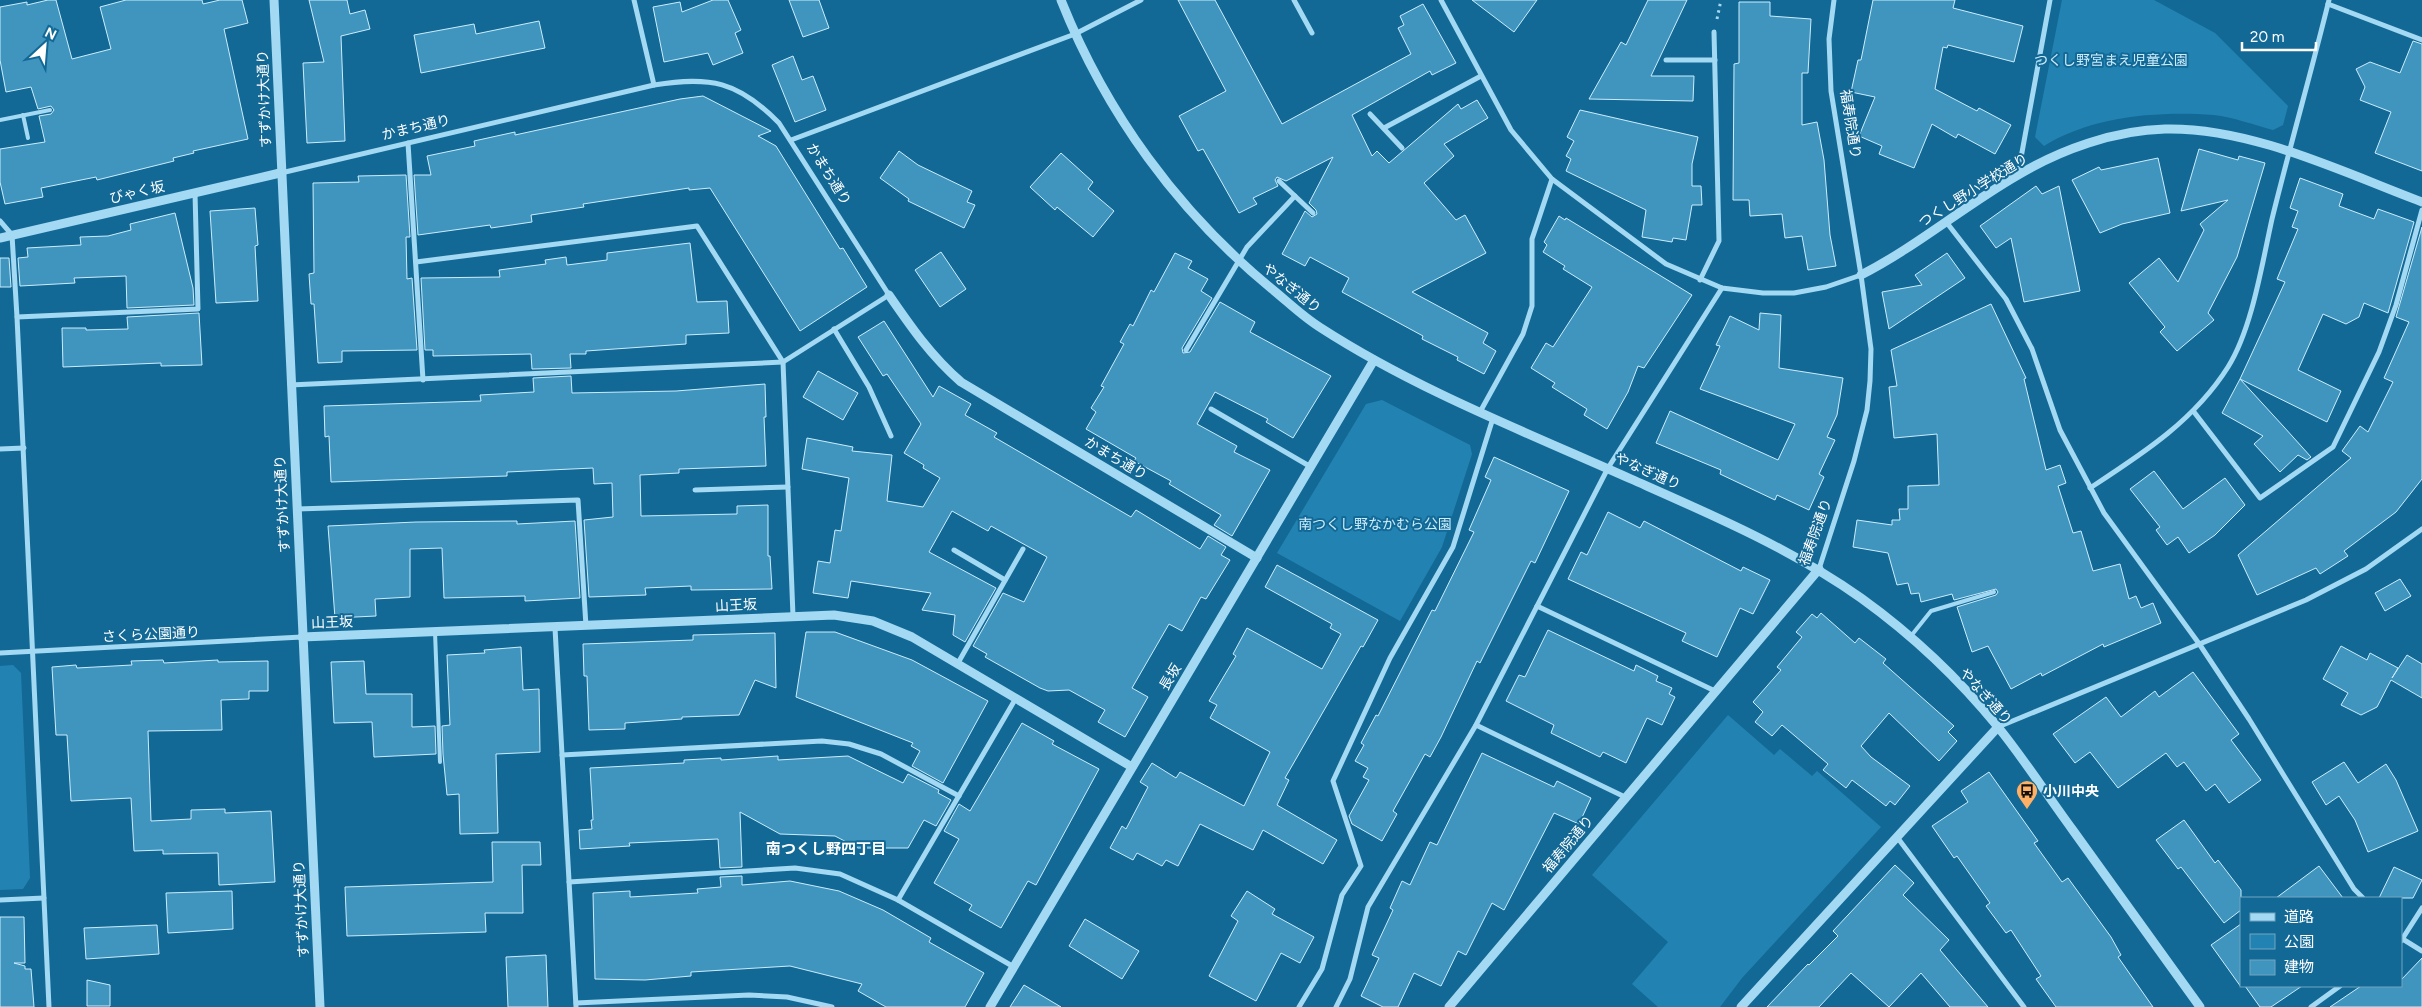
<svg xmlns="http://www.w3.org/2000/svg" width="2422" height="1007" font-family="Figtree,'Noto Sans JP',sans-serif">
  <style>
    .green { fill: #2283b3 }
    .building { fill: #4095bf; stroke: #cbedfd }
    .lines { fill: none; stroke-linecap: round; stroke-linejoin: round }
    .path { stroke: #a3d9f3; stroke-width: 3; stroke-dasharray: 2.5 4; stroke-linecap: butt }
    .service { stroke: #a3d9f3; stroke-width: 4 }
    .minor { stroke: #a3d9f3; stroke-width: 5 }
    .tertiary { stroke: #a3d9f3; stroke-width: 9 }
    .labels { text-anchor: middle; stroke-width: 4; stroke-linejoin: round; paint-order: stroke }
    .park-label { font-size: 14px; fill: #cbedfd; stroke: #136996 }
    .street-label { font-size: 14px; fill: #fff; stroke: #136996 }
    .poi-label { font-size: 14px; font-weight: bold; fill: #fff; stroke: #136996; text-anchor: start }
    .neighbourhood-label { font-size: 15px; font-weight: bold; fill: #fff; stroke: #136996 }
  </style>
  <rect width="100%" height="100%" fill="#136996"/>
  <g class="green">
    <path d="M2062,0H2154L2215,33L2288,106L2283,125L2273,130C2254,125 2233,117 2214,115C2158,111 2092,116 2044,146L2035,137Z"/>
    <path d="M1382,400L1470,445L1472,454L1442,547L1400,621L1277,553L1366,404Z"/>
    <path d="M13,665L21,673L30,878L23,889L0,890V666Z"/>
    <path d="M1728,715L1774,755L1780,749L1812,776L1817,771L1881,827L1742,978L1720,1007H1658L1632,984L1668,942L1592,875Z"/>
  </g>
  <g class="building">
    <path d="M48,0H56L72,59L111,49L100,7L126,0H202L203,4L220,0H242L248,23L224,29L248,139L193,151L194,153L173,158L174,161L97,180L96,177L41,188L43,197L5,204L0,182V149L45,142L39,116L51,114L54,110L51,106L38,109L31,87L6,92L0,60V7L27,2V5Z"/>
    <path d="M309,0H347L350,14L365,10L370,29L341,36L345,141L307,143L303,63L324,62Z"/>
    <path d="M713,0H728L741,30L735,33L743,53L713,65L708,53L664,62L653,7L680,2L682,12Z"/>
    <path d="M789,0H819L829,28L803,37Z"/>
    <path d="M1178,0H1215L1282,124L1411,54L1398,28L1404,25L1400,16L1423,4L1456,63L1432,75L1430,71L1352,115L1372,156L1377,151L1389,163L1458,104L1461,109L1477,100L1488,118L1444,144L1454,156L1424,183L1456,220L1465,215L1486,253L1412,292L1488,333L1483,343L1496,351L1484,374L1457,360L1458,357L1422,339L1423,336L1342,292L1349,278L1310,257L1305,266L1282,254L1305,211L1312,217L1317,214L1316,210L1309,203L1333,157L1286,181L1277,177L1275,180L1278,186L1253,198L1257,204L1239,213L1203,149L1198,151L1179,116L1226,91Z"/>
    <path d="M1472,0H1537L1514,32Z"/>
    <path d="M1648,0H1687L1651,76H1694L1693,101L1589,99L1621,42L1626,45Z"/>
    <path d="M1873,0H1955L1953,8L2023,26L2014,62L1948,45L1947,48L1943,47L1935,89L1977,111L1979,108L2011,125L1995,154L1958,134L1956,138L1932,124L1914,168L1879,154L1882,146L1859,136L1875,97L1851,92L1858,60H1861Z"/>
    <path d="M1739,2H1770V16L1811,19L1808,73H1802V125L1817,122L1824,160L1830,235L1836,266L1808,270L1802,236L1785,238L1782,214L1750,216L1749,200H1733L1734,64L1739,63Z"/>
    <path d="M539,21L545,48L421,73L414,35L474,24L476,34Z"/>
    <path d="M2413,41L2422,44V171L2375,153L2391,112L2360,100L2365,87L2356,69L2370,62L2400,73Z"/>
    <path d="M793,56L802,80L813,76L826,110L795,122L772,65Z"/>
    <path d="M703,96L771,131L758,136L776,146L840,249L843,248L867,287L800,331L710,188L689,190V188L583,204L584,207L531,215L532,222L491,228L490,225L418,235L414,175H431L427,156L475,146L474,141L515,132V135L680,99Z"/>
    <path d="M1580,110L1698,137L1692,164V186H1701L1702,205H1692L1686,240L1673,238L1672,242L1642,237L1646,210L1566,171L1571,159L1566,156L1574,141L1567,137Z"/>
    <path d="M2199,149L2238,160L2239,156L2265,163L2237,257L2208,313L2214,320L2177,351L2160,332L2165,327L2129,283L2159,258L2178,282L2204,230L2200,224L2228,200L2181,211Z"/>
    <path d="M899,151L918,165L972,191L967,202L975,205L964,228L908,201L909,199L880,178Z"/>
    <path d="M1061,153L1093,182L1088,189L1114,211L1093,237L1057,207L1055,210L1030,187Z"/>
    <path d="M2158,158L2170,213L2122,224L2100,233L2072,180L2099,167L2101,170Z"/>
    <path d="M406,175L410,237H406L407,279L412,278L417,350L342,351V362L318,363L314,304H311L309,274L314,273L313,183L359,182L358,176Z"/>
    <path d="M2300,178L2343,194L2339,206L2374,219L2378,209L2414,222L2388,313L2364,303L2359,317L2346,324L2323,314L2298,370L2341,391L2327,422L2240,379L2285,282L2277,279L2298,229L2292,227L2298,211L2290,208Z"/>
    <path d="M2036,186L2042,194L2059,186L2080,291L2024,302L2011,238L1996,248L1980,226Z"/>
    <path d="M255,208L258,245L255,246L258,301L216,303L210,211Z"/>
    <path d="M175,213L193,288L194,305L127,308L126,276L74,278L75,283L20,286L18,258L28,257L27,248L81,245L80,237L108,236L131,230L130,224Z"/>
    <path d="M1559,216L1565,220L1566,218L1692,295L1644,368L1638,366L1628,392L1607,429L1584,415L1587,409L1552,387L1555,383L1531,368L1546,343L1553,347L1592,287L1563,269L1565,266L1543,252L1547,245L1544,242Z"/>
    <path d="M2422,227V479L2396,512L2344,551L2348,556L2320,574L2316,568L2257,595L2238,555L2351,458L2342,451L2360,426L2368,432L2393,382L2384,378L2409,322L2396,317Z"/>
    <path d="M690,243L697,302L727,301L729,333L686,335V344L586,351V354H570L571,368L532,369L531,354L433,356V350H425L421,278L500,277L499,270L546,264L545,260L566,257L567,265L607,260V253Z"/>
    <path d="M941,252L966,289L940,307L915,270Z"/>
    <path d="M1175,253L1192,261L1188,268L1208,279L1201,291L1212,298L1182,348L1183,353L1190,352L1220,302L1255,322L1250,332L1331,376L1293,438L1266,422L1268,419L1215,392L1197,424L1237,446L1234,452L1270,470L1232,536L1214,525L1221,515L1169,484L1171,481L1134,461L1136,458L1086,429L1096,412L1091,408L1104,387L1101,386L1124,344L1120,342L1130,324L1133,326L1151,290L1154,292Z"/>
    <path d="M1947,253L1965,278L1889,329L1882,292L1922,285L1915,275Z"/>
    <path d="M0,258H9L11,287H0Z"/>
    <path d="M1991,304L2026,378L2024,379L2046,470L2060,465L2066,483L2058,486L2073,533L2081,531L2093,571L2120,564L2129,599L2136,596L2141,608L2153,603L2161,623L2104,647L2103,644L2042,676L2041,673L2011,689L1988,646L1972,652L1957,607L1996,595L1998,592L1996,589L1954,600L1952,594L1921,602L1919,593L1911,594L1908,583L1897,585L1888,553L1853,547L1857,520L1892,525V520H1900L1899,509H1908V486L1939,485L1937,434L1894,438L1889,387L1897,386L1891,350Z"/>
    <path d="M199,313L202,365L161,366V363L63,367L62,328H86V330L128,329L127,317Z"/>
    <path d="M1760,313L1781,315L1779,368L1843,378L1837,415L1827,437L1835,440L1819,474L1824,477L1809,510L1777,495L1775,500L1720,474L1721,470L1656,443L1670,411L1778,460L1795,424L1700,389L1720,346L1716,345L1730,316L1759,330Z"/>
    <path d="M884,321L933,397L939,386L971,404L965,415L997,433L994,437L1131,517L1136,510L1200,549L1208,536L1226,547L1221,555L1230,560L1206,599L1201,597L1182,631L1169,624L1132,688L1148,697L1125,737L1098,722L1105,710L1069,690L1048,691L1040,688L985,657L987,654L973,646L1003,593L1024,602L1047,557L991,526L988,531L952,511L929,552L996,588L965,642L953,635L955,615L922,610L931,593L851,581L848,598L813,593L818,561L830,563L835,530L841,531L849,478L802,469L807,438L853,447L852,451L892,455L887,501L923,507L940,478L923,468L924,465L904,453L921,424L887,374L883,376L858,337Z"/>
    <path d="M818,371L858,393L843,420L803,397Z"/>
    <path d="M571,376L572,393L676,391L765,384L766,417H764L766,466L679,469V473L640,475L641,516L737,514V506L768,505V556H770L772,589L691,590V586L645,588L646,595L589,597L584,520L613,517L612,483L594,484L593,468L507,472V476L331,482L329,436L325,437L324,406L481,401L480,395L534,392L533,378Z"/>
    <path d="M2240,379L2284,427L2311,457L2307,460L2298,455L2280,472L2254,444L2263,436L2222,413Z"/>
    <path d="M1494,457L1569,491L1535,563L1531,561L1480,663L1477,661L1441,737L1430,757L1425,754L1393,811L1397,814L1382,841L1352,824L1349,816L1369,780L1363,777L1368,768L1355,761L1364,745L1361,743L1376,715L1378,716L1432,610L1435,611L1474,532L1469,530L1491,480L1485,477Z"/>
    <path d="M2154,471L2183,509L2225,478L2245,505L2215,535L2189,553L2178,537L2167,545L2156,530L2160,527L2130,489Z"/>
    <path d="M1608,512L1640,528L1644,521L1741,571L1743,567L1770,580L1753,614L1740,608L1717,657L1682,641L1686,633L1568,579L1581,552L1587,555Z"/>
    <path d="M517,521V524L575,521L580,598L525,601V596L444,598L442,548L410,549V597L375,599L376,616L335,618L328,526L416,522Z"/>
    <path d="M1277,565L1378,620L1363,647L1361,646L1285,778L1289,780L1277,805L1337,840L1323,864L1263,830L1253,850L1200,824L1178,866L1166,860L1162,866L1137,853L1133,860L1110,848L1122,826L1126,829L1148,787L1140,782L1152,763L1176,778L1180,772L1244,806L1270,752L1210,718L1217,705L1209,701L1236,656L1233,654L1247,628L1322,669L1341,634L1330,628L1332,624L1265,587Z"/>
    <path d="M2400,579L2411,596L2385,611L2375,593Z"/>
    <path d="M1821,613L1855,643L1859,638L1886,659L1883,663L1954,726L1948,732L1957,741L1939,761L1889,713L1861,746L1871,757L1910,786L1895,805L1890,801L1886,806L1852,780L1846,788L1823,770L1828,764L1782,725L1772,736L1755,722L1763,712L1753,702L1781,670L1777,667L1802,637L1796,632L1812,614L1817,618Z"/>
    <path d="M1548,630L1634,671L1636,665L1658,676L1656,681L1672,688L1669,694L1675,697L1662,725L1647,718L1626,763L1603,752L1600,757L1551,733L1554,725L1506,701L1519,675L1525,677Z"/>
    <path d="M806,632H835L912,660L988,701L943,783L912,766L920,751L911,746L913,743L796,697Z"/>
    <path d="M775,633L776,688L755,680L739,715L682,717V719L625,723V729L589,730L587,676H584L583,644L693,640V635Z"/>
    <path d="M2341,646L2367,660L2370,653L2398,668L2392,678L2407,655L2422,664V698L2391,680L2377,707L2361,715L2341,705L2348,693L2323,679Z"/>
    <path d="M521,647L523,690L539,689L540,752L496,754L498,833L460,834L459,794L447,795L443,754L442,726L450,725L447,655L485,653L484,650Z"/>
    <path d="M163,660L164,663L218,660V662L268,661V691H249V699L221,700L222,730L148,731L151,821L191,819V810L225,809V813L271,811L275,882L219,885L218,853L163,854V850L134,851L131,798L71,801L67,735H56L52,667L76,665L77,668L132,665L131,661Z"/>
    <path d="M364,661L366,694H412V727L435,726L436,754L374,757L372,722L334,723L331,662Z"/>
    <path d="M2193,672L2239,734L2231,740L2261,780L2229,803L2215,784L2206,791L2184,762L2177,767L2166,753L2118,788L2090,752L2075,763L2053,734L2106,697L2121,717L2155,691L2159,697Z"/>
    <path d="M1022,723L1054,741L1052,744L1099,769L1036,885L1028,881L1001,928L969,910L972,905L934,883L959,839L944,831L959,804L970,811Z"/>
    <path d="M1482,753L1554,787L1557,781L1591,798L1579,824L1554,813L1504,910L1492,903L1466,955L1458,951L1441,986L1414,973L1398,1007H1383L1361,996L1379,958L1372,955L1393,910L1390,908L1402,881L1410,885L1430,842L1437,845Z"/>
    <path d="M778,756V760L848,756L903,783L908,774L939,790L938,793L951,800L936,826L924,820L908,848H858L835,836L780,834L740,812L742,867L720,868L718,839L629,843L630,846L580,849L579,830L592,829L591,820H593L590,768L684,763V760L721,758V760Z"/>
    <path d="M2344,762L2358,783L2386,764L2396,780L2418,831L2368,852L2355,820L2339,796L2326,805L2312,782Z"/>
    <path d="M1989,772L2038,841L2034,843L2062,882L2068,878L2111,937L2121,955L2118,957L2153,1007H2056L2036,979L2041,976L2011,930L2006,933L1986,906L1990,903L1957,856L1954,858L1932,826L1968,802L1961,791Z"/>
    <path d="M2184,820L2215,863L2218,860L2241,890V910L2224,923L2181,867L2178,869L2156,840Z"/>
    <path d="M492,842H540L541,865H522L523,913H485L486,932L347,936L345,887L493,882Z"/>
    <path d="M1895,865L1914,883L1903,895L1949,940L1940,950L1988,1007H1950L1921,973L1889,1007L1851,973L1819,1007H1767L1808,964L1809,965L1838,936L1833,931Z"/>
    <path d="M2319,866L2343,898H2276Z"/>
    <path d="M2394,867L2422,880L2413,898H2379Z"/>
    <path d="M742,876V885L790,881L839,891L883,910L931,938L929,942L984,973L965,1007H886L858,991L862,984L790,966L691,972V976L645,980L595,979L593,893L630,891V897L698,893L697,889L721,887L720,877Z"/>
    <path d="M232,891L233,929L168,933L166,893Z"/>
    <path d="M1247,891L1275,909L1272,914L1314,937L1300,963L1281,953L1256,1001L1209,976L1238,921L1231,916Z"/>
    <path d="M0,917H24L25,963H14L25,966V969H31L34,1007H0Z"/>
    <path d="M1085,919L1139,951L1122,979L1069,946Z"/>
    <path d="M2241,924V987L2211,945Z"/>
    <path d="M157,925L159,954L86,959L84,928Z"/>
    <path d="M546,955L548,1007H508L506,957Z"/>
    <path d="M2422,958V1007H2330L2361,986H2401V980Z"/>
    <path d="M87,980L110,985V1006H87Z"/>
    <path d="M1024,985L1061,1007H1010Z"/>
    <path d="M2245,986H2302L2271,1007H2260Z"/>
  </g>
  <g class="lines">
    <path class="path" d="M1717,19L1721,0"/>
    <g class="service">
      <path d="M23,115L28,138"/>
      <path d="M0,120L50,110"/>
      <path d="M435,632L440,762"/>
      <path d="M1911,636L1931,611L1994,592"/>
    </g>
    <g class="minor">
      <path d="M634,0L654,85"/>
      <path d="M1294,0L1312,33"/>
      <path d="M1441,0L1511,130L1552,179L1666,264L1722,288L1763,293H1794L1826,287L1861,275"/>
      <path d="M2328,4L2422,40"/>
      <path d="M1666,60H1715"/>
      <path d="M1370,114L1402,148"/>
      <path d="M1384,128L1481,76"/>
      <path d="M791,140L1075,34L1141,0"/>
      <path d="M408,143L423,380"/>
      <path d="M281,173L654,85C710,76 738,81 779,123L889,295L783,362L290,385"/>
      <path d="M2018,174L2050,0"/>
      <path d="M1279,181L1313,213"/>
      <path d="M0,221L12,235L17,317L49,1007"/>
      <path d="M1947,223L2006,299L2032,349L2060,430L2104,513L2200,645L2249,719L2354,889L2363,898"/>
      <path d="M416,262L697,226L783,362L793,616"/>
      <path d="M1700,280L1719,241L1714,32"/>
      <path d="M17,317L198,309L195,193"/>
      <path d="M834,329L869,387L891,436"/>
      <path d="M1186,350L1247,247L1295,196"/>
      <path d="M1211,409L1311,467"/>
      <path d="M1480,412L1523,334L1532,306V239L1552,179"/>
      <path d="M2194,412L2260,498L2333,447L2379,352L2396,305L2422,210"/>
      <path d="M0,449L24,448"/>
      <path d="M2090,488C2142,454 2194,421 2228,367C2252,329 2262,264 2272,219C2290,146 2311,73 2329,0"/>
      <path d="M695,490L788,487"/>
      <path d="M297,509L578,500L586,626"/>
      <path d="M954,550L1005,580"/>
      <path d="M1819,569L1854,461L1867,410L1870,381L1871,349L1861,275L1831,91L1829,39L1834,0"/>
      <path d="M1537,606L1715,691"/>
      <path d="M555,628L576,1007"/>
      <path d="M0,653L302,637"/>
      <path d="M958,663L1023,549"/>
      <path d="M1476,725L1625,797"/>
      <path d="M1998,727L2306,600L2366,569L2422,529"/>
      <path d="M562,755L822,741L849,744L881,754L959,796"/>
      <path d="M1897,837L2024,1007"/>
      <path d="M569,882L795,868L840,874L898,900L1014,967"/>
      <path d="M0,900L44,898"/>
      <path d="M898,900L1016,698"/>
      <path d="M2401,938L2422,951"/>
      <path d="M2401,941L2422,908"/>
      <path d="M576,1003L749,995L787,997L832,1007"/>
      <path d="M1299,1007L1322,969L1342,895L1361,866L1333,781L1390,658L1453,547L1493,418"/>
      <path d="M1336,1007L1350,979L1368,907L1476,725L1608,468L1722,288"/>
      <path d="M2311,1007L2340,986"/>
    </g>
    <g class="tertiary">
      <path d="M274,0L320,1007"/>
      <path d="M1061,0C1106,113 1178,212 1272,289C1288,302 1303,317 1321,328C1417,390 1526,432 1631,479C1710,514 1790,548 1861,598C1911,634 1959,679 1998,727C2024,759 2047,795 2072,829C2115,888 2157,948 2200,1007"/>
      <path d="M0,238L280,173"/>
      <path d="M1861,275C1916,247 1964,206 2018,175C2060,150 2115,130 2165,129C2251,127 2342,172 2422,202"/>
      <path d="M889,295C911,327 931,356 961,382L1257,558"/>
      <path d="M302,637L834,615L873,621L912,637L1132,767"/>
      <path d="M990,1007L1374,360"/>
      <path d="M1449,1007L1819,569"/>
      <path d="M1741,1007L1998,727"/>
    </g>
  </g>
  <defs>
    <g id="bus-pin" transform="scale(1.125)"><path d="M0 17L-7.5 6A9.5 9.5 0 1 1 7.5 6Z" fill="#ffb065" stroke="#136996"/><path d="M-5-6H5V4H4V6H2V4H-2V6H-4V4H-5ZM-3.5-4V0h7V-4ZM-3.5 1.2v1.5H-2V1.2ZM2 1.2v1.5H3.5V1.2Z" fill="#111"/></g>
  </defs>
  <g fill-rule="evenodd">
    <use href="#bus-pin" x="2027" y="791"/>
  </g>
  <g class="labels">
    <g class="park-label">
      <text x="2111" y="65">つくし野宮まえ児童公園</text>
      <text x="1375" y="529">南つくし野なかむら公園</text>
    </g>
    <g class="street-label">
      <text transform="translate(264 99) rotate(-92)" y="5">すずかけ大通り</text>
      <text transform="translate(1851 124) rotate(81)" y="5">福寿院通り</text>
      <text transform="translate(416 127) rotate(-13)" y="5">かまち通り</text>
      <text transform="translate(829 174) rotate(58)" y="5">かまち通り</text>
      <text transform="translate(1973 190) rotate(-32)" y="5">つくし野小学校通り</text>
      <text transform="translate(137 192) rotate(-13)" y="5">びゃく坂</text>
      <text transform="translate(1292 288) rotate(39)" y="5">やなぎ通り</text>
      <text transform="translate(1116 458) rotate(31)" y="5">かまち通り</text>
      <text transform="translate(1648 471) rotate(24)" y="5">やなぎ通り</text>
      <text transform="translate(282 504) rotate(-93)" y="5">すずかけ大通り</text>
      <text transform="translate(1815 532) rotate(-70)" y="5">福寿院通り</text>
      <text transform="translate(736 605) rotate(-3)" y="5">山王坂</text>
      <text transform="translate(332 622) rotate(-2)" y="5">山王坂</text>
      <text transform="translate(151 634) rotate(-3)" y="5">さくら公園通り</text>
      <text transform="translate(1170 677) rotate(-59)" y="5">長坂</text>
      <text transform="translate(1986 696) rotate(48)" y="5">やなぎ通り</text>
      <text transform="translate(1568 844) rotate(-50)" y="5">福寿院通り</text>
      <text transform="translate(301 909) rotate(-93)" y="5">すずかけ大通り</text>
    </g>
    <g class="poi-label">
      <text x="2043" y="796">小川中央</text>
    </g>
    <g class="neighbourhood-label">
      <text x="826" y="854">南つくし野四丁目</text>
    </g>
  </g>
  <rect x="2240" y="897" width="162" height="90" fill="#136996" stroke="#71a5c0"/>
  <rect x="2250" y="913" width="25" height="8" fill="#a3d9f3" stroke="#71a5c0"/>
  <text x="2284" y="922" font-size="15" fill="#ffffff">道路</text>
  <rect x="2250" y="934" width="25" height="15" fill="#2283b3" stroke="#71a5c0"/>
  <text x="2284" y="947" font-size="15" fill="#ffffff">公園</text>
  <rect x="2250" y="960" width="25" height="15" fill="#4095bf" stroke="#71a5c0"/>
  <text x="2284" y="972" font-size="15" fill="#ffffff">建物</text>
  <g transform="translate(45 45) rotate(26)" stroke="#136996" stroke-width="4" paint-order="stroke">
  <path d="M0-4L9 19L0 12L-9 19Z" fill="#ffffff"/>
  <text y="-8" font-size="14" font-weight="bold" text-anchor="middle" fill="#ffffff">N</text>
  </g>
  <path d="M2242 42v8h74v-8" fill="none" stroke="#ffffff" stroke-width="2.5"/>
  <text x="2250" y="42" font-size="15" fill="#ffffff" stroke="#136996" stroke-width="4" paint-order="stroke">20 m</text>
</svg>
